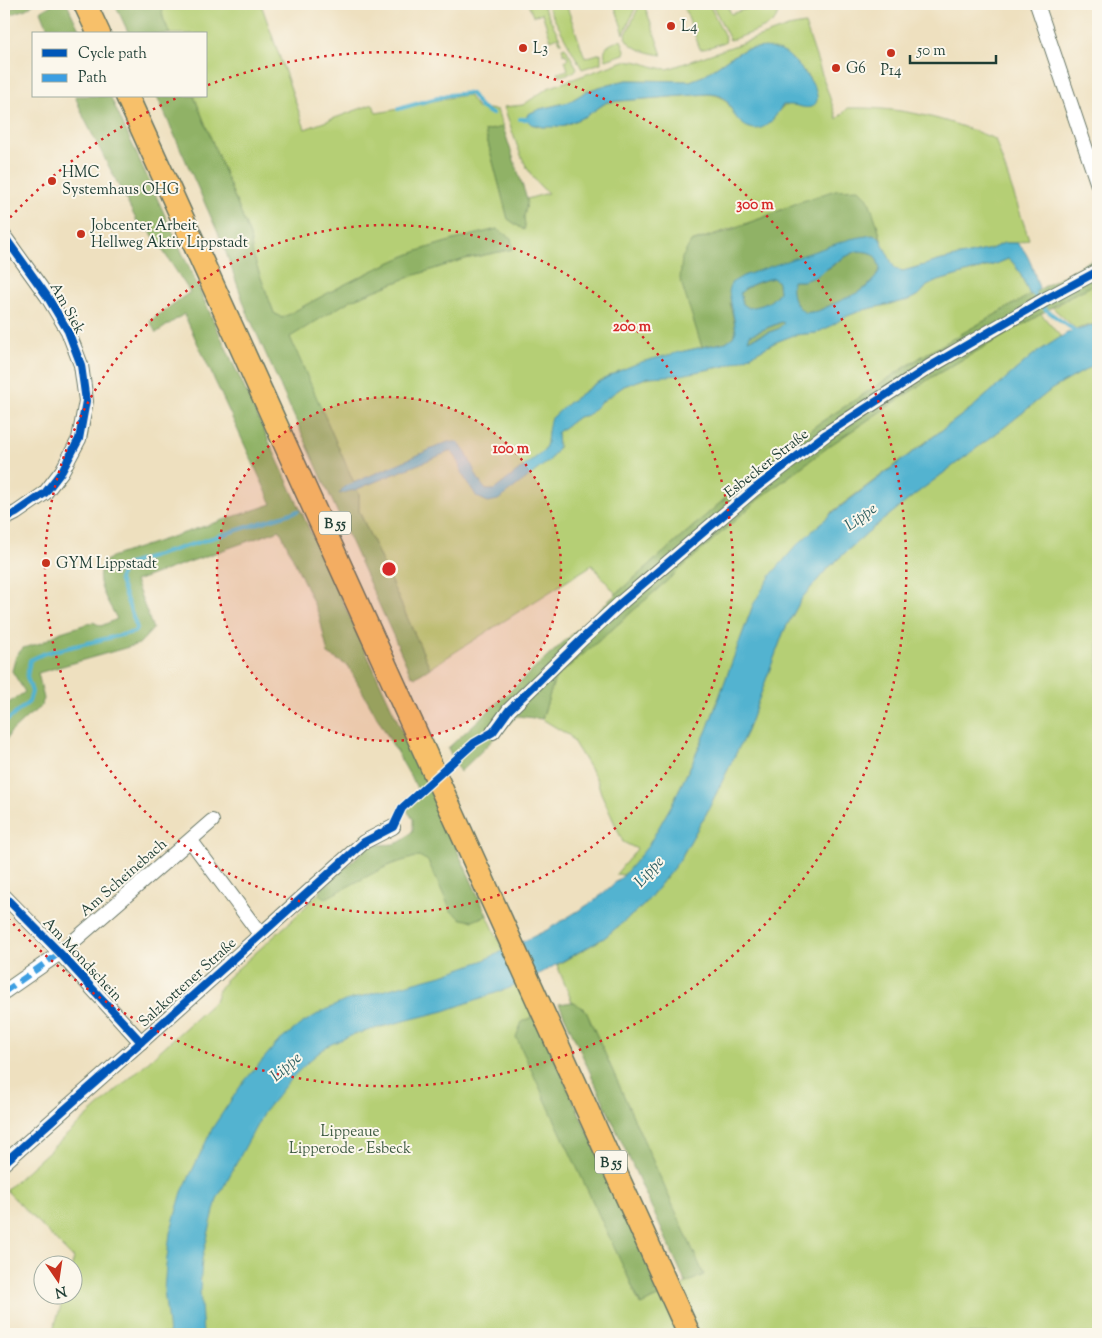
<svg xmlns="http://www.w3.org/2000/svg" width="1102" height="1338" font-family="'Sorts Mill Goudy',serif">
  <style>
    .green { fill: #b5cf75; stroke: #6a8654; fill-rule: evenodd }
    .forest { fill: #90b266; stroke: #58784d }
    .water { fill: #52b3d0; stroke: #387882; fill-rule: evenodd }
    .lines { fill: none; stroke-linecap: round; stroke-linejoin: round }
    .stream { stroke: #52b3d0; stroke-width: 4 }
    .minor-casing { stroke: #677665; stroke-width: 16 }
    .trunk-casing { stroke: #677665; stroke-width: 25 }
    .minor { stroke: #fff; stroke-width: 14 }
    .trunk { stroke: #f7c06b; stroke-width: 22 }
    .quiet { stroke: #3c9ee2; stroke-width: 6; stroke-dasharray: 12 6; stroke-linecap: butt }
    .cycleway-casing { stroke: #fbf7ec; stroke-width: 11 }
    .cycleway { stroke: #0057b8; stroke-width: 8 }
    .ring { fill: none; stroke: #d62828; stroke-width: 2.5; stroke-dasharray: 2.5 5 }
    .poi-dot { fill: #c8321e; stroke: #fbf7ec; stroke-width: 2 }
    .labels { text-anchor: middle; stroke-width: 4; stroke-linejoin: round; paint-order: stroke }
    .shield { fill: #fbf7ec; stroke: #61756b; stroke-width: 1 }
    .shield-label { font-size: 14px; font-weight: bold; fill: #1f3d34 }
    .poi-label { font-size: 15px; fill: #1f3d34; stroke: #fbf7ec; text-anchor: start }
    .street-label { font-size: 15px; fill: #1f3d34; stroke: #fbf7ec }
    .park-label { font-size: 15px; fill: #3d5a41; stroke: #fbf7ec }
    .water-label { font-size: 16px; font-style: italic; fill: #2e6063; stroke: #fbf7ec }
    .centre { fill: #d62828; stroke: #fbf7ec; stroke-width: 2.5 }
    .ring-label { font-size: 15px; text-anchor: middle; font-weight: bold; fill: #d62828; stroke: #fbf7ec; stroke-width: 4; stroke-linejoin: round; paint-order: stroke }
  </style>
  <rect width="100%" height="100%" fill="#fbf7ec"/>
  <filter id="ink" filterUnits="userSpaceOnUse"><feTurbulence type="fractalNoise" baseFrequency=".02" numOctaves="2"/><feDisplacementMap in="SourceGraphic" scale="10" xChannelSelector="R" yChannelSelector="G"/><feConvolveMatrix kernelMatrix="1 2 1 2 8 2 1 2 1" color-interpolation-filters="sRGB"/></filter>
  <filter id="wash" filterUnits="userSpaceOnUse"><feTurbulence type="fractalNoise" baseFrequency=".0096" numOctaves="4" result="noise"/><feDisplacementMap in="SourceGraphic" scale="20" xChannelSelector="R" yChannelSelector="G"/><feGaussianBlur stdDeviation="1.12" result="paint"/><feColorMatrix in="noise" values="0 0 0 0 0 0 0 0 0 0 0 0 0 0 0 0 0 1.4 0 .05"/><feComposite in="paint" operator="in"/></filter>
  <g filter="url(#wash)">
    <rect width="100%" height="100%" fill="#eee0bf"/>
    <g class="green">
      <path d="M161,4H261L305,129L373,104L376,113C407,109 437,98 468,95L477,108L497,110L503,127L485,131L508,219L524,230C526,225 524,222 524,217C525,210 527,206 527,199L548,193C522,173 515,137 504,107L523,105L548,88L624,61C640,59 653,69 668,69L788,27L805,24L837,119L848,108C904,107 944,118 995,139L1029,239L1017,243H1004L991,249L942,260L903,271L895,269C887,257 881,241 878,227L797,203L762,218L691,242L693,316L702,347L680,352L619,371L595,384L567,404L548,432L547,443L544,451L494,490H486L479,483L462,447L448,442L354,483L289,337L351,300L412,276L465,259L513,249L497,229C466,237 435,244 405,256C363,274 322,296 282,318L274,313L252,255L250,236L194,96H206V34H170L163,18ZM746,49L796,63L807,75L815,89L808,107C788,103 784,101 773,119L736,117C727,102 725,95 707,94L607,102L586,116L565,125L542,127L531,124L526,119L528,114L540,109L569,102L587,91L609,84L627,80L690,81L703,76L729,58Z"/>
      <path d="M528,4H542L562,42H560L558,37L551,40L542,13L533,16Z"/>
      <path d="M546,4H566L585,58L601,53V63L582,69Z"/>
      <path d="M614,4H620L621,6L624,4H637L624,34Z"/>
      <path d="M640,4H644L662,55C650,53 630,49 625,37Z"/>
      <path d="M683,4H709L726,39L725,42L704,49H700Z"/>
      <path d="M712,4H727L731,14L761,4H780C779,9 778,16 775,20C769,28 740,37 730,40Z"/>
      <path d="M621,40L625,50L624,54L606,60C601,46 610,44 621,40Z"/>
      <path d="M565,47L577,68L574,72L560,76L558,73L568,70L565,60L568,59L566,54L564,55L562,48Z"/>
      <path d="M1008,259C1017,263 1025,285 1030,295L921,357L818,424L744,482L616,594L592,565L430,668L359,511V494L357,489L451,451L456,457L464,477L488,502L558,448L557,433L578,417L588,415L600,403L624,386L649,377L702,371L725,366L744,359L776,342L794,335L816,333L831,326L844,317L863,310L909,300L920,294L927,286L935,282L996,264Z"/>
      <path d="M1098,283V323L1076,329L1052,307L1057,306L1070,296Z"/>
      <path d="M1041,314L1061,337L1033,355L974,406L832,512L753,605L707,730L691,765L671,806L648,847L624,875L616,874L637,849L623,842L601,793L597,780L570,736L542,719L555,678L608,633L759,499L832,444L932,377Z"/>
      <path d="M1098,363V1334H52L64,1296H72V1265L74,1259L6,1190L215,1001L220,987L225,983V980L289,923L336,876L381,869L425,849L479,919L487,915L534,1015L522,1023L640,1305L703,1275L585,1009L572,1002L557,965L604,938L644,905L679,861L706,814L747,731L784,631L802,598L827,569L868,532L917,493L1006,426L1052,389Z"/>
    </g>
    <g class="forest">
      <path d="M22,4H34L26,9L4,17V10L10,9Z"/>
      <path d="M53,4H67L81,34H50L41,11Z"/>
      <path d="M115,4H161L163,18L170,34H129Z"/>
      <path d="M75,96H110L487,915L473,921L462,919L451,911L428,861L419,856L389,865L326,898L320,895V890L369,846C391,842 397,850 413,830V819L406,809L420,797L416,786L348,666L328,654L319,615L280,530L135,581L153,629L139,644L38,673L44,699L40,708L28,716L10,733L4,744V706L25,692L12,671L16,656L23,648L41,643L61,632L93,622L101,626L117,619C110,604 93,583 102,566C104,562 108,559 111,557L272,504L184,314L156,333L150,321L190,292L150,231H142L84,118Z"/>
      <path d="M157,96H194L250,236L253,256L274,313L282,318C322,296 363,274 405,256C435,244 466,237 497,229L511,238L513,249L465,259L412,276L351,300L290,337L359,494V511L430,668L416,677L411,675L247,312L223,244Z"/>
      <path d="M503,127L527,199C527,206 525,210 524,217C524,222 526,225 524,230L508,219L485,131Z"/>
      <path d="M859,189L868,198L878,227L881,241L879,237L743,276L730,303L736,331L733,337L726,342L702,347L680,279L682,258L691,242L728,231L762,218L797,203L835,190Z"/>
      <path d="M857,251C873,252 876,253 880,269L876,277L867,287L853,295L818,311L805,313C793,303 791,296 791,281H803L831,267L843,258Z"/>
      <path d="M1098,256V283L1070,296L1041,314L932,377L832,444L759,499L608,633L555,678L542,719L517,716L460,772L448,748L616,594L744,482L818,424L921,357Z"/>
      <path d="M773,278L778,282L779,292C770,304 764,305 749,308L743,304L740,293C750,285 760,281 773,278Z"/>
      <path d="M782,322L784,323L778,329L748,340L750,335Z"/>
      <path d="M572,1002L585,1009L704,1275L686,1283L559,1004Z"/>
      <path d="M535,1016L662,1295L641,1305L516,1037L522,1022Z"/>
    </g>
    <g class="water">
      <path d="M766,47C772,49 780,50 785,53C794,59 832,98 811,107C805,109 797,105 791,105C789,105 786,105 783,105C778,111 775,119 768,124C756,134 744,128 735,116C731,110 729,101 722,97C718,94 712,94 707,94L607,102L586,116L565,125L554,127H542L531,124L526,119L528,114L540,109L569,102L587,91L609,84L627,80L690,81L703,76L729,58L746,49Z"/>
      <path d="M872,235L879,237L895,269L903,271L942,260L991,249L1004,243H1017C1030,253 1034,274 1039,288L1034,294L1030,295C1025,285 1017,262 1008,259L996,264L935,282L927,286L920,294L909,300L863,310L845,317L831,326L816,333L794,335L776,342L744,359L725,366L681,375L649,377L624,386L600,403L588,415L578,417L557,433L558,448L550,460L498,500L488,502L477,497L464,477L456,457L451,451L357,489L339,494L344,487L448,442H457C471,454 473,476 486,490H494L544,451L547,443L548,432L550,420L567,404L595,384L619,371L641,362L680,352L726,342L733,337L736,331L729,292L731,283L743,276L850,239ZM857,251C873,252 876,253 880,269L876,277L867,287L853,295L818,311L805,313C793,303 791,296 792,281H803L815,277L843,258ZM773,278L778,282L779,292C770,304 764,305 749,308L743,304L740,293C750,284 760,281 773,278ZM781,322L784,323L778,329L748,340L750,335Z"/>
      <path d="M1098,324V363L1052,389L1006,426L917,493L868,532L827,569L802,598L784,631L747,731L706,814L679,861L644,905L604,938L532,978L507,989L444,1011L400,1022L352,1035L327,1046L310,1060L289,1081L264,1112L217,1199L202,1259L200,1290L203,1334H169L164,1290L166,1266L170,1233L182,1192L213,1127L242,1084L277,1043L301,1024L323,1011L345,1001L445,974L482,961L547,930L594,901L624,875L648,846L671,806L691,765L707,730L753,605L771,575L796,546L832,513L974,406L1033,355L1067,333Z"/>
    </g>
    <g class="lines">
      <g class="stream">
        <path d="M398,109L448,95L470,93L473,96L480,107L492,114"/>
        <path d="M520,119H531"/>
        <path d="M1034,294L1046,310L1078,333"/>
        <path d="M4,723L29,702L32,692L27,677L30,660L45,653L134,632L137,628L119,579L126,565L298,511"/>
      </g>
    </g>
  </g>
  <g filter="url(#ink)">
    <g class="lines">
      <g class="minor-casing">
        <g id="minor">
          <path d="M1037,4L1098,185"/>
          <path d="M4,236L47,296L68,331L81,365L86,401L79,439L62,471L45,493L16,513L4,519"/>
          <path d="M493,732L509,710L583,638L623,601L753,490L826,434L929,367L1044,300L1098,271"/>
          <path d="M191,841L260,934"/>
          <path d="M4,896L60,953L141,1042"/>
          <path d="M4,992L60,953L212,821"/>
          <path d="M4,1163L141,1042L364,842L393,827"/>
        </g>
      </g>
      <g class="trunk-casing">
        <g id="trunk">
          <path d="M85,4L99,34"/>
          <path d="M127,96L689,1334"/>
        </g>
      </g>
      <use href="#minor" class="minor"/>
      <use href="#trunk" class="trunk"/>
      <path class="quiet" d="M4,992L60,953"/>
      <g class="cycleway-casing">
        <g id="cycleway">
          <path d="M4,236L47,296L68,331L81,365L86,401L79,439L62,471L45,493L16,513L4,519"/>
          <path d="M4,896L60,953L141,1042"/>
          <path d="M4,1163L141,1042L364,842L393,827L402,808L474,743L493,732L509,710L583,638L623,601L753,490L826,434L929,367L1044,300L1098,271"/>
        </g>
      </g>
      <use href="#cycleway" class="cycleway"/>
    </g>
  </g>
  <circle cx="389" cy="569" r="172" fill="#d62828" fill-opacity=".12"/>
  <g class="ring">
    <circle cx="389" cy="569" r="172"/>
    <circle cx="389" cy="569" r="344"/>
    <path d="M5 223A517 517 0 0 1 179 97M208 85A517 517 0 1 1 5 915"/>
  </g>
  <g class="poi-dot">
    <circle cx="671" cy="26" r="5"/>
    <circle cx="523" cy="48" r="5"/>
    <circle cx="891" cy="53" r="5"/>
    <circle cx="836" cy="68" r="5"/>
    <circle cx="52" cy="181" r="5"/>
    <circle cx="81" cy="234" r="5"/>
    <circle cx="46" cy="563" r="5"/>
  </g>
  <g class="labels">
    <g class="shield">
      <rect x="319" y="511.5" width="32" height="23" rx="4"/>
      <rect x="595" y="1150.5" width="32" height="23" rx="4"/>
    </g>
    <g class="shield-label">
      <text x="335" y="528">B 55</text>
      <text x="611" y="1167">B 55</text>
    </g>
    <g class="poi-label">
      <text x="681" y="31">L4</text>
      <text x="533" y="53">L3</text>
      <text x="846" y="73">G6</text>
      <text x="891" y="75" text-anchor="middle">P14</text>
      <text x="62" y="177">HMC<tspan x="62" dy="17">Systemhaus OHG</tspan></text>
      <text x="91" y="230">Jobcenter Arbeit<tspan x="91" dy="17">Hellweg Aktiv Lippstadt</tspan></text>
      <text x="56" y="568">GYM Lippstadt</text>
    </g>
    <g class="street-label">
      <text transform="translate(68 308) rotate(61)" y="5">Am Siek</text>
      <text transform="translate(766 463) rotate(-38)" y="5">Esbecker Straße</text>
      <text transform="translate(123 877) rotate(-41)" y="5">Am Scheinebach</text>
      <text transform="translate(83 959) rotate(47)" y="5">Am Mondschein</text>
      <text transform="translate(187 982) rotate(-42)" y="5">Salzkottener Straße</text>
    </g>
    <g class="park-label">
      <text x="350" y="1136">Lippeaue<tspan x="350" dy="17">Lipperode - Esbeck</tspan></text>
    </g>
    <g class="water-label">
      <text transform="translate(860 516) rotate(-36)" y="6">Lippe</text>
      <text transform="translate(648 871) rotate(-48)" y="6">Lippe</text>
      <text transform="translate(285 1066) rotate(-41)" y="6">Lippe</text>
    </g>
  </g>
  <circle cx="389" cy="569" r="8" class="centre"/>
  <g class="ring-label">
    <text x="755" y="209">300 m</text>
    <text x="632" y="331">200 m</text>
    <text x="511" y="453">100 m</text>
  </g>
  <rect width="1102" height="1338" fill="none" stroke="#fbf7ec" stroke-width="20"/>
  <rect x="32" y="32" width="175" height="65" fill="#fbf7ec" stroke="#a3ada2"/>
  <rect x="42" y="49" width="25" height="8" fill="#0057b8" stroke="#a3ada2"/>
  <text x="78" y="58" font-size="15" fill="#1f3d34">Cycle path</text>
  <rect x="42" y="74" width="25" height="8" fill="#3c9ee2" stroke="#a3ada2"/>
  <text x="78" y="82" font-size="15" fill="#1f3d34">Path</text>
  <g transform="translate(58 1280) rotate(167)"><circle r="24" fill="#fbf7ec" stroke="#a3ada2"/>
  <path d="M0-4L9 19L0 12L-9 19Z" fill="#c8321e"/>
  <text y="-8" font-size="14" font-weight="bold" text-anchor="middle" fill="#1f3d34">N</text>
  </g>
  <path d="M910 55v8h86v-8" fill="none" stroke="#1f3d34" stroke-width="2.5"/>
  <text x="917" y="55" font-size="15" fill="#1f3d34" stroke="#fbf7ec" stroke-width="4" paint-order="stroke">50 m</text>
</svg>
